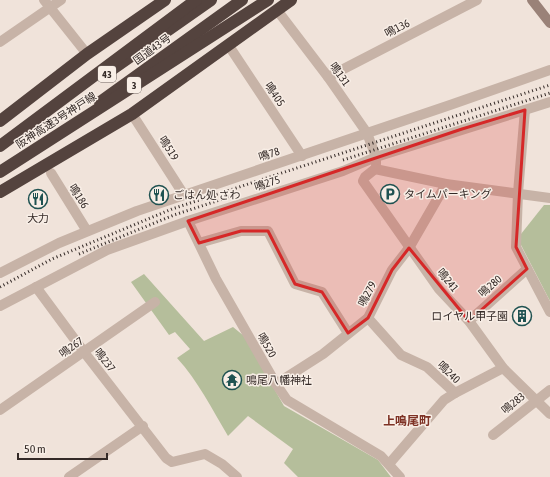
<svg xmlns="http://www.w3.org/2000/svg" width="550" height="477" font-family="'Asap Condensed','Noto Sans JP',sans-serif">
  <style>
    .green { fill: #b5be9b }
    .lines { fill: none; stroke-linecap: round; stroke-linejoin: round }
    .street { stroke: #c7b3a7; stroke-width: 10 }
    .secondary { stroke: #9a8278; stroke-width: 10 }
    .highway { stroke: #54433e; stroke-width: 12 }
    .rail { stroke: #342a27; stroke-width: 3; stroke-dasharray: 1 3; stroke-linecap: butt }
    .highway-bridge { stroke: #54433e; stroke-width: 12 }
    .marked { fill: #d62828; fill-opacity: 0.2; stroke: #d62828; stroke-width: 3; stroke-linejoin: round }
    .labels { text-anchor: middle; stroke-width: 3; stroke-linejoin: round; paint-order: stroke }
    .shield { fill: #f8eee6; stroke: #6f6560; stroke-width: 1 }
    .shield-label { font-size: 10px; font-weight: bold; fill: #342a27 }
    .street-label { font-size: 11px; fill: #342a27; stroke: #f8eee6 }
    .poi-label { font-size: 11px; fill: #342a27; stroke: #f8eee6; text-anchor: start }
    .neighbourhood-label { font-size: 12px; font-weight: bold; fill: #7e3225; stroke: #f8eee6 }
  </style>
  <rect width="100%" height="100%" fill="#f0e3da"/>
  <g class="green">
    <path d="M544,205H550V301L521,245V234Z"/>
    <path d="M144,274L204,341L233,327L244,336L284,406L378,460L391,477H298L284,463L293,449L248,416L228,436C212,409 198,381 177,358L190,349L175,332L169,335L131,282Z"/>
  </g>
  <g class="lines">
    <g class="street">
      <path d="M44,0L87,54"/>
      <path d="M277,10L328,77L367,133L376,157V164"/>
      <path d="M0,42L61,0"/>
      <path d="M229,46L302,156"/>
      <path d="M328,77L477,0"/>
      <path d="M525,110L518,193L516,247L550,312"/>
      <path d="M132,114L184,195"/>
      <path d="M375,169L365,177L363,181L439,289L469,321L503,368L550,414"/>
      <path d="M375,169L446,184L550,198"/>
      <path d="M51,173L87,231"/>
      <path d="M188,221L216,279L276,384L287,400L381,456L400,477"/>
      <path d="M199,243L241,231H268L295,284L322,292L348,333"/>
      <path d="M0,273L59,243L137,211L450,105L550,70"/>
      <path d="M36,287L84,352L166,458L172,462L205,454L222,464L237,477"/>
      <path d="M0,306L107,250L188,221L343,171L376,157L550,102"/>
      <path d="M368,318L401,355L427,367L455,393L503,368"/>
      <path d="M469,321L527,269"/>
      <path d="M276,384L323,354L368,318L392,270L409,248L446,184"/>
      <path d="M0,410L155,302"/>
      <path d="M493,435L550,390"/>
      <path d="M389,464L444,400L455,393"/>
      <path d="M69,477L143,426"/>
    </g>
    <path class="secondary" d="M532,0L550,23"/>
    <g class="highway">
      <path d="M104,75L211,0"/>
      <path d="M100,102L242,0"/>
      <path d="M0,121L87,54L165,0"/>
      <path d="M0,192L132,114L291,0"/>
    </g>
    <g class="rail">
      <path d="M343,160L550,93"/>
      <path d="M79,254L174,215L232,196"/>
      <path d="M0,287L52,259L172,209L550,85"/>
    </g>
    <g class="highway-bridge">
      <path d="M0,146L196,0"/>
      <path d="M0,172L268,0"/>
    </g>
  </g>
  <path class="marked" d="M525,110L516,247L527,269L469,321L409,248L392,270L368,318L348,333L322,292L295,284L268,231H241L199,243L188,221L462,129Z"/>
  <defs>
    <g id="parking-ring" transform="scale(1)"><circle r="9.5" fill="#f8eee6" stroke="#1f5251" stroke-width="1.5"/><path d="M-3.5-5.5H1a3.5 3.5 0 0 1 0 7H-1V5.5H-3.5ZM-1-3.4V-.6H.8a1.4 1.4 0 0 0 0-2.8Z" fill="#1f5251"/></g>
    <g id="restaurant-ring" transform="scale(1)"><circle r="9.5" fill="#f8eee6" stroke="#1f5251" stroke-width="1.5"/><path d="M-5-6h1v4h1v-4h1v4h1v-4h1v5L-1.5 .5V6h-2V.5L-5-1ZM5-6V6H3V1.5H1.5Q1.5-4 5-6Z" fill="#1f5251"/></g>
    <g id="building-ring" transform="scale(1)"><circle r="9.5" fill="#f8eee6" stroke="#1f5251" stroke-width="1.5"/><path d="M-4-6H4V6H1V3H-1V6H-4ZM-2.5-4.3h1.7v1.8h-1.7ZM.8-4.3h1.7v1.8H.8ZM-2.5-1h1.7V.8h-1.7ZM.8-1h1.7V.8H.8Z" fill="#1f5251"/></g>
    <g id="temple-ring" transform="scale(1)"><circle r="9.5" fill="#f8eee6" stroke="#1f5251" stroke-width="1.5"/><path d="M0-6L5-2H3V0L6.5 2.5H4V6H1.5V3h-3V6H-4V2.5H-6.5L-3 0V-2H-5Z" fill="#1f5251"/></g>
  </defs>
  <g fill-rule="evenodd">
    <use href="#parking-ring" x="390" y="194"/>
    <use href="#restaurant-ring" x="159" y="195"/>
    <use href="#restaurant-ring" x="38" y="199"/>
    <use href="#building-ring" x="522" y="316"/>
    <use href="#temple-ring" x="232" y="380"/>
  </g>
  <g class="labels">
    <g class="shield">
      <rect x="98" y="66" width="18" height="16" rx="3"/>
      <rect x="127" y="77" width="14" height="16" rx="3"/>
    </g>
    <g class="shield-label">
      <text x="107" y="78">43</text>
      <text x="134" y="89">3</text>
    </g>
    <g class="street-label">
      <text transform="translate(397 28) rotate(-27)" y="4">鳴136</text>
      <text transform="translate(152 49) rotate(-36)" y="4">国道43号</text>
      <text transform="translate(340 74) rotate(54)" y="4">鳴131</text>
      <text transform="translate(275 94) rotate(56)" y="4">鳴405</text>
      <text transform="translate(56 120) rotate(-33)" y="4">阪神高速3号神戸線</text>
      <text transform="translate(169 148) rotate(58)" y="4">鳴519</text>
      <text transform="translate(269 154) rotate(-18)" y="4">鳴78</text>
      <text transform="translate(267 183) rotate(-18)" y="4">鳴275</text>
      <text transform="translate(79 196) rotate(58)" y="4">鳴186</text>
      <text transform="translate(448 280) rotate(51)" y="4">鳴241</text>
      <text transform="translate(490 286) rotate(-41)" y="4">鳴280</text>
      <text transform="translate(367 294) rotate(-63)" y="4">鳴279</text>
      <text transform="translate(267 345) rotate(60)" y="4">鳴520</text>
      <text transform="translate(71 347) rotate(-35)" y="4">鳴267</text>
      <text transform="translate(105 360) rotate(52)" y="4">鳴237</text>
      <text transform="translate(449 372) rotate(44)" y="4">鳴240</text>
      <text transform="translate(513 403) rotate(-39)" y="4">鳴283</text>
    </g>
    <g class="poi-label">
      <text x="404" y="198">タイムパーキング</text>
      <text x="173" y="199">ごはん処 さわ</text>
      <text x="38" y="222" text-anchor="middle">大力</text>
      <text x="508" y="320" text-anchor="end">ロイヤル甲子園</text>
      <text x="246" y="384">鳴尾八幡神社</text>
    </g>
    <g class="neighbourhood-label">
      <text x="407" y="425">上鳴尾町</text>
    </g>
  </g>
  <path d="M18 453v6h89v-6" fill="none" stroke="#342a27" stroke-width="2"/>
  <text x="24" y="453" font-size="12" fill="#342a27" stroke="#f8eee6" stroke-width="3" paint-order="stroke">50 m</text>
</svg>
